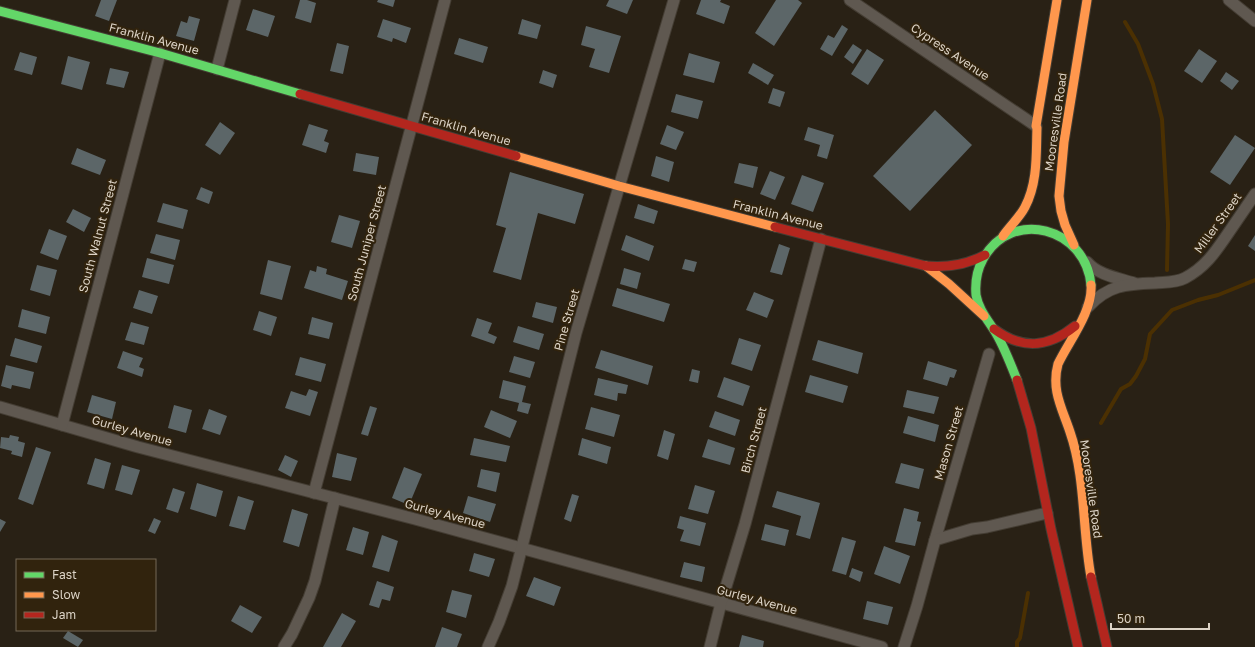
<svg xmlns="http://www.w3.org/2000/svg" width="1255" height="647" font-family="'Golos Text',sans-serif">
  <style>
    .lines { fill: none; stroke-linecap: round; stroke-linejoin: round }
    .stream { stroke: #4b3002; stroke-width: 4 }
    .building { fill: #5c6668 }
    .street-casing { stroke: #443d33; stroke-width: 13 }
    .fast-casing { stroke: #443d33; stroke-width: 11 }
    .slow-casing { stroke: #443d33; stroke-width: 11 }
    .jam-casing { stroke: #443d33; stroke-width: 11 }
    .street { stroke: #5f5850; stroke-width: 11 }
    .fast { stroke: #63d668; stroke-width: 9 }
    .slow { stroke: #ff974d; stroke-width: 9 }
    .jam { stroke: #b3261e; stroke-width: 9 }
    .labels { text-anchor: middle; stroke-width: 4; stroke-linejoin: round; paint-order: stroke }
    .street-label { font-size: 12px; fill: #dcd3c6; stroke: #31230d }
  </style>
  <rect width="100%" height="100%" fill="#292115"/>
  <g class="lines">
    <g class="stream">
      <path d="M1125,22L1138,44L1153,84L1162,119L1168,224L1167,270"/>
      <path d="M1101,423L1121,389L1130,384L1136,376L1145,359L1150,334L1172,310L1198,300L1218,295L1255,280"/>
      <path d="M1017,647V642L1020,638L1028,593"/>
    </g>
  </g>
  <g class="building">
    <path d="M101,0H117L109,21L95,16Z"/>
    <path d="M300,0H307L316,3L311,23L295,18Z"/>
    <path d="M378,0H395L393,7L377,2Z"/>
    <path d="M609,0H633L627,14L606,6Z"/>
    <path d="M701,0H721L720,2L730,6L724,24L696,14Z"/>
    <path d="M776,0H798L802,3L774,46L755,33Z"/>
    <path d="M253,9L275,16L268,37L246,30Z"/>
    <path d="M189,16L200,19L194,41L176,36L181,21L187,23Z"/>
    <path d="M383,19L411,28L406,43L393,38L392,42L377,37Z"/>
    <path d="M522,19L541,25L537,39L518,34Z"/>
    <path d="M842,25L848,29L832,56L820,49L828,35L834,38Z"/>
    <path d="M586,26L621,36L609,73L589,67L595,49L581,45Z"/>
    <path d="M459,38L488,47L483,63L454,54Z"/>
    <path d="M337,43L349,46L343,74L330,71Z"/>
    <path d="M853,44L862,50L853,64L844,57Z"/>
    <path d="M867,49L884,60L868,85L851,74Z"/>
    <path d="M1199,49L1217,61L1202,83L1184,71Z"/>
    <path d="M20,52L37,57L32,75L14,70Z"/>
    <path d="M689,53L720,62L714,83L683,75Z"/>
    <path d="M68,56L90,62L82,90L61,84Z"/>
    <path d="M753,63L774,75L768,85L748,73Z"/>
    <path d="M110,68L129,72L124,88L106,84Z"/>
    <path d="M543,70L557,75L553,88L539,83Z"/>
    <path d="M1226,72L1239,81L1232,90L1220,81Z"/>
    <path d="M773,88L785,92L780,107L768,103Z"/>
    <path d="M676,94L703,101L698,119L671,112Z"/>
    <path d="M935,110L972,145L910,211L873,176Z"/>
    <path d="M220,122L235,133L220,155L205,145Z"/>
    <path d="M309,124L328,130L324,141L329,143L326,153L302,145Z"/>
    <path d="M667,125L684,132L676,150L660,144Z"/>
    <path d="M808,127L834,135L827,159L817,156L820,145L804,140Z"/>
    <path d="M1235,135L1255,148L1230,185L1210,172Z"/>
    <path d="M77,148L106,160L100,175L71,164Z"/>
    <path d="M356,153L379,157L376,175L353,171Z"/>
    <path d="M656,156L674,162L669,182L651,176Z"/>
    <path d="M739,163L758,167L753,188L734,183Z"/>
    <path d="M770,171L785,177L775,200L760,194Z"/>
    <path d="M510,172L584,194L575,224L538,213L521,280L493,272L506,228L496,225Z"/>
    <path d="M802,175L824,183L813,212L791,204Z"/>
    <path d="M201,187L213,192L209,204L196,199Z"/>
    <path d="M163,203L188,210L183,229L157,222Z"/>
    <path d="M638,204L658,211L654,224L634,218Z"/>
    <path d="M73,209L91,218L84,232L66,222Z"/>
    <path d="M339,215L360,221L352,248L331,242Z"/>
    <path d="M49,229L67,236L58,260L40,253Z"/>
    <path d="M156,234L180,240L175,260L150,253Z"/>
    <path d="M626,235L654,246L649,261L621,250Z"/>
    <path d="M1255,235V251L1248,246Z"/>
    <path d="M779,244L790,248L782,275L770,272Z"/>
    <path d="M147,258L174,265L169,284L142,277Z"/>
    <path d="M685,259L697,262L694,272L682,269Z"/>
    <path d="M268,260L291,266L282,300L260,294Z"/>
    <path d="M37,265L57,270L50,296L30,290Z"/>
    <path d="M317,266L327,269L326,274L348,281L342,300L304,288L310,270L316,272Z"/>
    <path d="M624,268L641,273L637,289L620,284Z"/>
    <path d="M617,288L670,304L664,322L612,306Z"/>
    <path d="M139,290L158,296L152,314L133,308Z"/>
    <path d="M754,292L774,300L767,318L746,310Z"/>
    <path d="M536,302L557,307L553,323L532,317Z"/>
    <path d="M22,309L50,317L46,334L18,327Z"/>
    <path d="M259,311L277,317L271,336L253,330Z"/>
    <path d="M312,317L333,323L329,339L308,334Z"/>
    <path d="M477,318L492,323L488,333L497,337L494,344L471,336Z"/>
    <path d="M131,322L149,327L144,345L125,340Z"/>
    <path d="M518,326L544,334L539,350L513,342Z"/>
    <path d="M15,338L42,346L37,363L10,356Z"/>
    <path d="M739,338L761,345L752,371L731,364Z"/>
    <path d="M818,340L863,353L858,374L812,360Z"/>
    <path d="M601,350L653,366L648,385L595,368Z"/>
    <path d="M123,351L143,358L139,367L144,369L142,377L117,368Z"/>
    <path d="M514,356L535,362L530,378L509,372Z"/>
    <path d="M300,357L326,364L321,382L295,375Z"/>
    <path d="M928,361L957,370L954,378L950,377L947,386L923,379Z"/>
    <path d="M6,365L34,372L30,389L12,385L11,389L1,386Z"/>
    <path d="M692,369L700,371L698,383L689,381Z"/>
    <path d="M810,375L848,386L843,403L805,392Z"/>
    <path d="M724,377L750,386L743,406L717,397Z"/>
    <path d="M598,378L628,385L626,394L618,393L617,401L594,395Z"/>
    <path d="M503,380L526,386L522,402L531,404L528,414L517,411L519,403L499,398Z"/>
    <path d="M309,389L318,392L310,416L285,408L291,391L306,396Z"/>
    <path d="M907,390L939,397L934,414L903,407Z"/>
    <path d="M92,395L116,402L112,419L87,412Z"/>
    <path d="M174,405L192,410L186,433L168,428Z"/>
    <path d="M370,406L377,408L368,436L361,434Z"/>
    <path d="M591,407L620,415L614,437L585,429Z"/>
    <path d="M209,409L227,416L220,435L202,429Z"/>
    <path d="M491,410L517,421L510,438L484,427Z"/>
    <path d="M715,411L740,420L735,436L709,427Z"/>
    <path d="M908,416L939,425L935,442L903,433Z"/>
    <path d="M664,430L675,434L668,460L657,456Z"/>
    <path d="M10,435L19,437L18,441L25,443L22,457L11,454L12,451L0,448L1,437L9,438Z"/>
    <path d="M474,438L510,446L506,462L470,455Z"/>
    <path d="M582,438L611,447L607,464L578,455Z"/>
    <path d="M708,439L735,448L730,465L702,457Z"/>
    <path d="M36,447L51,452L33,505L18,499Z"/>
    <path d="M337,453L357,458L351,481L332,477Z"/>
    <path d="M285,455L298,461L291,477L278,470Z"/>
    <path d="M95,458L111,463L104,489L87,484Z"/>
    <path d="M901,463L924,469L919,489L895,483Z"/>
    <path d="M122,465L140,470L132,495L115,490Z"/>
    <path d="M404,467L422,474L409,505L392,498Z"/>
    <path d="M481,469L500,473L496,492L477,487Z"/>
    <path d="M197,483L223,491L216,517L190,509Z"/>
    <path d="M695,485L715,491L708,514L688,509Z"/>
    <path d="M173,488L185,492L178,513L166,509Z"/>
    <path d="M777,491L820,503L810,539L796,535L801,516L772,507Z"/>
    <path d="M572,494L579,496L571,522L564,519Z"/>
    <path d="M238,496L254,501L245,530L229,526Z"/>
    <path d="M468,496L496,504L490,522L463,513Z"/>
    <path d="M904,508L919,512L917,521L921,522L915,546L895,542Z"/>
    <path d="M292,509L308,514L299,547L283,542Z"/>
    <path d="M680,516L706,523L700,546L680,541L684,530L677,528Z"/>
    <path d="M154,518L161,521L155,534L148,531Z"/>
    <path d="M0,519L6,522L0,532Z"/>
    <path d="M765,524L789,530L785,546L761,540Z"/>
    <path d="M353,527L369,532L363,555L346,550Z"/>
    <path d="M382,535L398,541L389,572L372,567Z"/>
    <path d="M842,537L856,541L846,575L832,571Z"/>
    <path d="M884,546L910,556L900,584L874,574Z"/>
    <path d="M474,553L495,559L489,577L469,571Z"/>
    <path d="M684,562L705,567L702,582L680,577Z"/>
    <path d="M852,568L863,572L860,582L849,577Z"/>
    <path d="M534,577L561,587L554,606L526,596Z"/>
    <path d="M377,581L394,587L390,601L382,599L379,608L369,605Z"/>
    <path d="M452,590L472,595L466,618L446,612Z"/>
    <path d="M867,601L893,607L888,625L863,619Z"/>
    <path d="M240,605L262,617L252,633L231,621Z"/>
    <path d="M342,613L356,621L341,647H323Z"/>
    <path d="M442,627L462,634L457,647H435Z"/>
    <path d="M68,631L83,640L78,647L63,638Z"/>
    <path d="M742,635L764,641L763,647H739Z"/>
  </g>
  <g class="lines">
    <g class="street-casing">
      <g id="street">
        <path d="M850,0L1036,126"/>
        <path d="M1229,0L1255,21"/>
        <path d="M217,69L235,0"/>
        <path d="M1087,262C1098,275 1118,278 1134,283"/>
        <path d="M1088,307C1108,285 1126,284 1155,283C1165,282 1175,283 1185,278C1206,267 1216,251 1229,232C1238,219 1246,207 1255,194"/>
        <path d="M0,407L138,447L415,519L882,647"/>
        <path d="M62,425L160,53"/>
        <path d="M314,493L445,0"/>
        <path d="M935,540L989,354"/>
        <path d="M284,647L292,634L309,598L315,581L335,498"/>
        <path d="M488,647L499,622L512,586L576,333L674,0"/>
        <path d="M710,647L721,603L745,524L821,239"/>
        <path d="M904,647L917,606L935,540L972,529L987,527L1047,513"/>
      </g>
    </g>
    <g class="fast-casing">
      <g id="fast">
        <path d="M0,11L160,53L300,94"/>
        <path d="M1017,380C1011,365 1005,349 997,335C989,321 979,311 976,295C975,283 977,270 983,259C1012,207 1086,228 1091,285"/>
      </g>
    </g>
    <g class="slow-casing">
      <g id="slow">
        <path d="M516,156L619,186L775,227"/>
        <path d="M1003,236C1010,226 1020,217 1025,207C1038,182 1036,154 1037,128L1036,126L1057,0"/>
        <path d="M1074,245L1065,225L1061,211L1059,196L1064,142L1087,0"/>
        <path d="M926,266L949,284L984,316"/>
        <path d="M1091,285C1093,311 1069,341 1058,364C1051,390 1062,408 1070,432C1086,478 1082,529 1091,577"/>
      </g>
    </g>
    <g class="jam-casing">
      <g id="jam">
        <path d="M300,94L516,156"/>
        <path d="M775,227L926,266C948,268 966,265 985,255"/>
        <path d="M994,329C1022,350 1048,348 1075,326"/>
        <path d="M1017,380L1031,428L1051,529L1078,647"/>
        <path d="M1091,577L1107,647"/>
      </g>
    </g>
    <use href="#street" class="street"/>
    <use href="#fast" class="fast"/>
    <use href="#slow" class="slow"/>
    <use href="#jam" class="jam"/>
  </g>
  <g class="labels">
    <g class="street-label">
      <text transform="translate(154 39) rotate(15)" y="4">Franklin Avenue</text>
      <text transform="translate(950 52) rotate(34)" y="4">Cypress Avenue</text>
      <text transform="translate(1056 122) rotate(-82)" y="4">Mooresville Road</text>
      <text transform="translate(466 129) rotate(16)" y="4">Franklin Avenue</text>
      <text transform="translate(778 215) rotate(14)" y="4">Franklin Avenue</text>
      <text transform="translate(1218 223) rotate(-54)" y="4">Miller Street</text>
      <text transform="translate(98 236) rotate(-75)" y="4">South Walnut Street</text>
      <text transform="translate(367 243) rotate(-75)" y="4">South Juniper Street</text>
      <text transform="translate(567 320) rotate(-74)" y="4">Pine Street</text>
      <text transform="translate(132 431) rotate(16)" y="4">Gurley Avenue</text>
      <text transform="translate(754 440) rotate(-75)" y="4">Birch Street</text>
      <text transform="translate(949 443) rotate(-74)" y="4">Mason Street</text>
      <text transform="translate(1091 489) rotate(82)" y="4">Mooresville Road</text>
      <text transform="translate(445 514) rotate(15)" y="4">Gurley Avenue</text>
      <text transform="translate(757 600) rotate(15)" y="4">Gurley Avenue</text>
    </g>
  </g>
  <rect x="16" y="559" width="140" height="72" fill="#31230d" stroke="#756957"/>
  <rect x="24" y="572" width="20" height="6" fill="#63d668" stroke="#756957"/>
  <text x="52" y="579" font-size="12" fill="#dcd3c6">Fast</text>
  <rect x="24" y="592" width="20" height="6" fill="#ff974d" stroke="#756957"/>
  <text x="52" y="599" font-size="12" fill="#dcd3c6">Slow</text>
  <rect x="24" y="612" width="20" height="6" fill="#b3261e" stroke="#756957"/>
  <text x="52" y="619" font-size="12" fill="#dcd3c6">Jam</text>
  <path d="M1111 623v6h98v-6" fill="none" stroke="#dcd3c6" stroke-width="2"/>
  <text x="1117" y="623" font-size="12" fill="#dcd3c6" stroke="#31230d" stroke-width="3" paint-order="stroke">50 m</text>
</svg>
